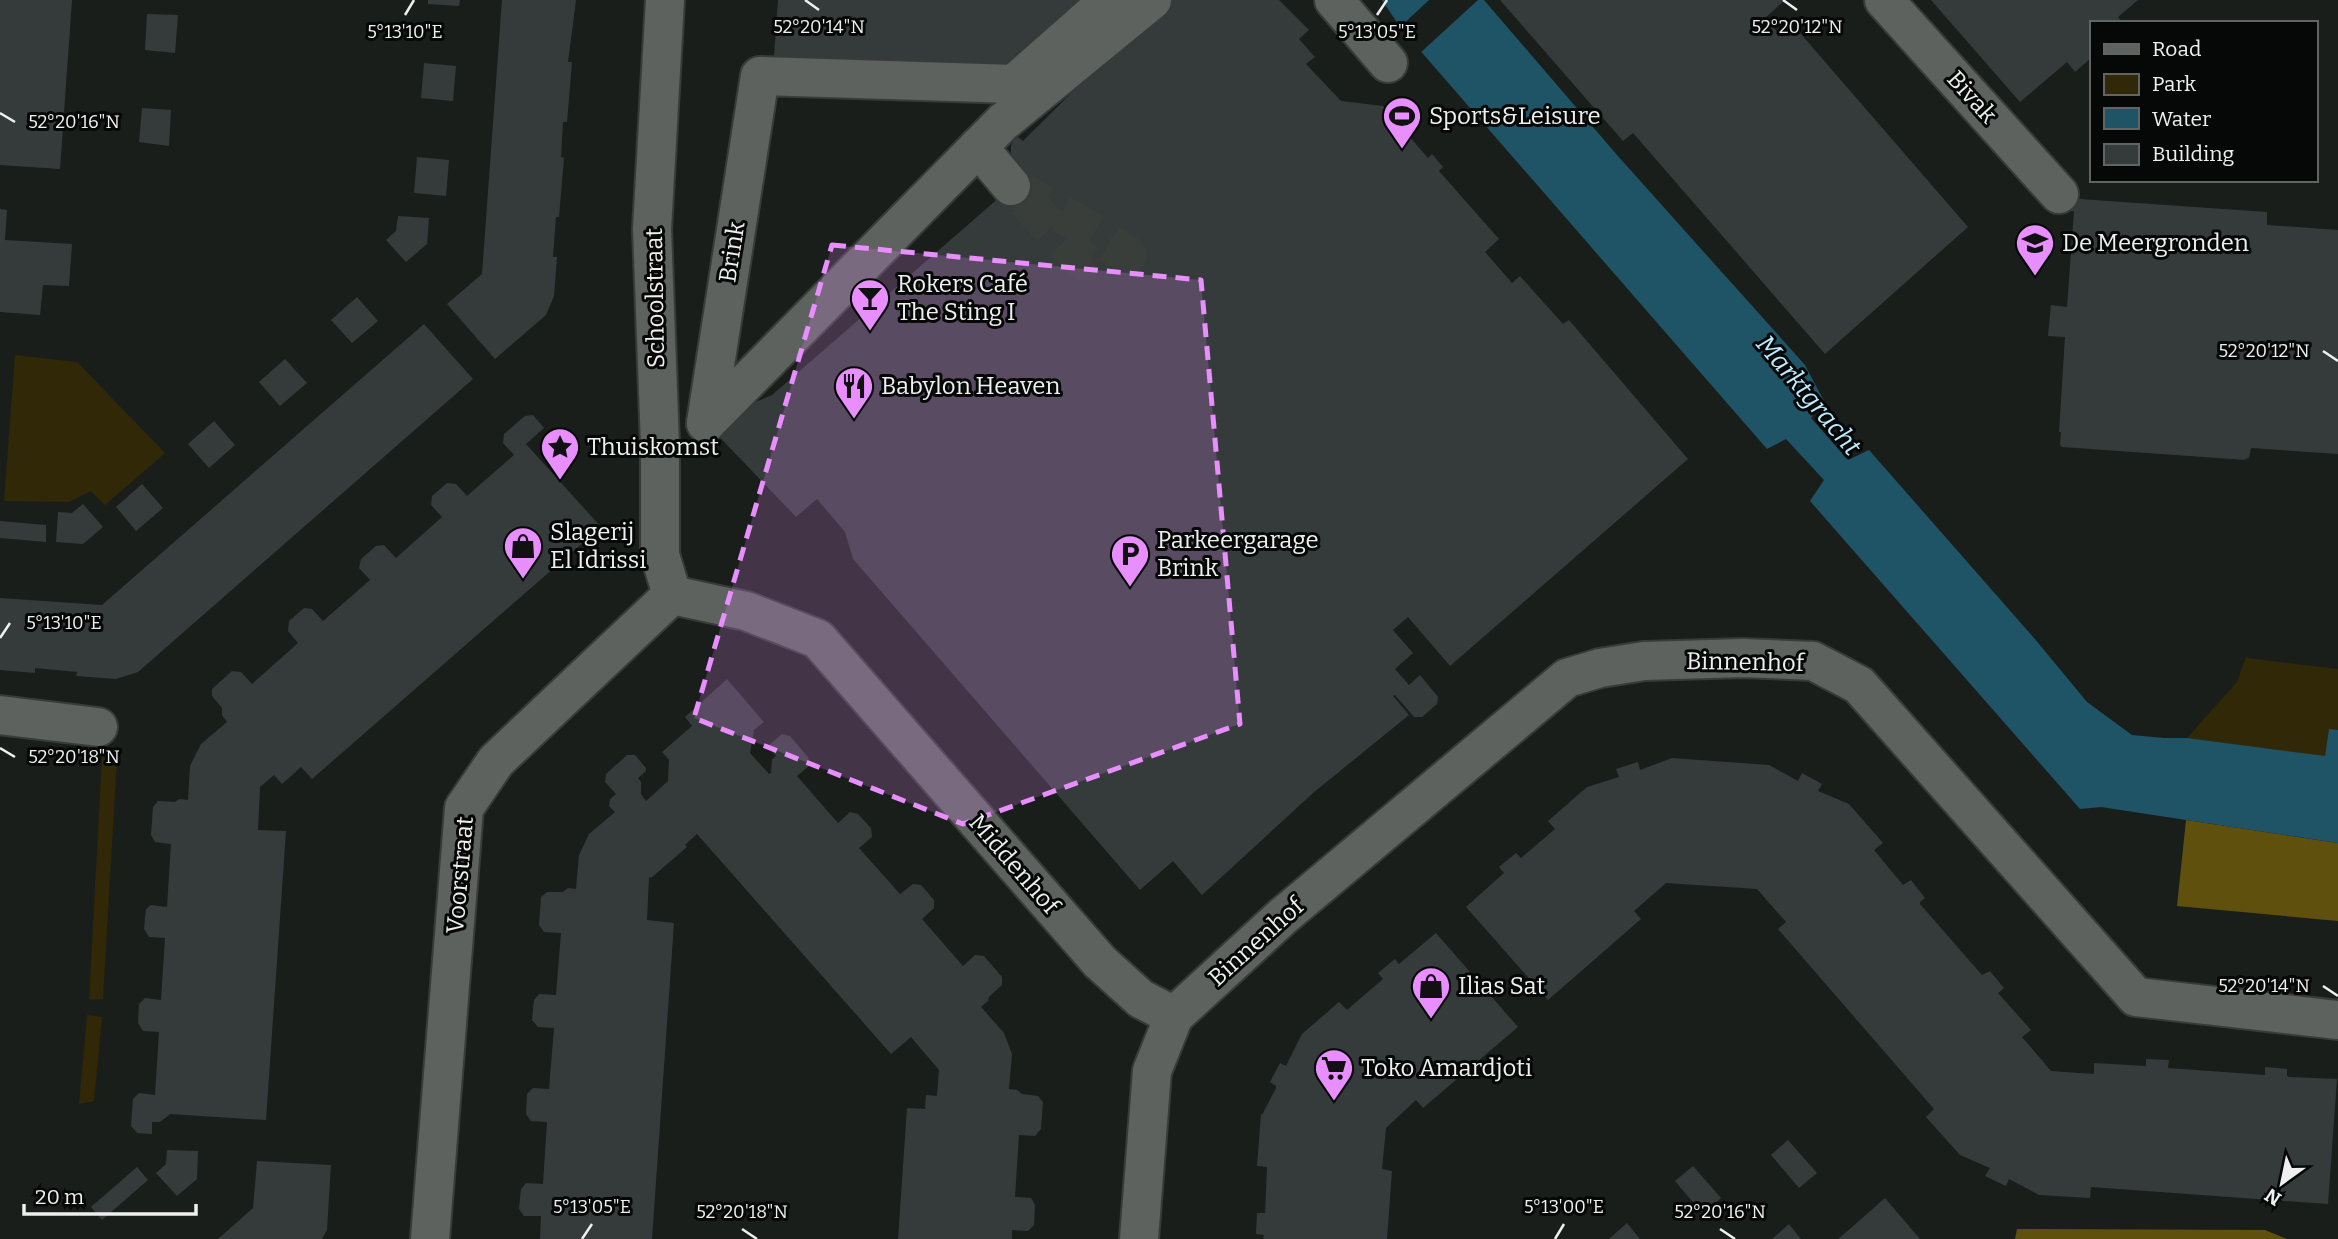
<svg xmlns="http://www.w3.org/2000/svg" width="2338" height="1239" font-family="Bitter,serif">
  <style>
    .green { fill: #302807 }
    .forest { fill: #60500d }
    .water { fill: #1f5466 }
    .pier { fill: #1a1e1b }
    .building { fill: #353b3a }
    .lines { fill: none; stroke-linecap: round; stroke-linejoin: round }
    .pedestrian-tunnel { stroke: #3a3e3b; stroke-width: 38; stroke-dasharray: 38 19; stroke-linecap: butt }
    .pedestrian-casing { stroke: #383b39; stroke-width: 42 }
    .minor-casing { stroke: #383b39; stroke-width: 42 }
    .tertiary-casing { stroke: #383b39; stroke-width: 42 }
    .pedestrian { stroke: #5d625f; stroke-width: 38 }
    .minor { stroke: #5d625f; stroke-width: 38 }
    .tertiary { stroke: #5d625f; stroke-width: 38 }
    .marked { fill: #e98efe; fill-opacity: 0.2; stroke: #e98efe; stroke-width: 5; stroke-dasharray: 14 9; stroke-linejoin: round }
    .ticks { fill: none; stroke: #edf0ee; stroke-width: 2.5 }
    .labels { text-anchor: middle; stroke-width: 6; stroke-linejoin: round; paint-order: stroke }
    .street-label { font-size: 24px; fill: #edf0ee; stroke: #060707 }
    .poi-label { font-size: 24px; fill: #edf0ee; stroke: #060707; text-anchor: start }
    .water-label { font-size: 26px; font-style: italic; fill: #beecfe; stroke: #060707 }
    .ticks-label { font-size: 18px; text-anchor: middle; fill: #edf0ee; stroke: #060707; stroke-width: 6; stroke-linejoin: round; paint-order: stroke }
  </style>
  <rect width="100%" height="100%" fill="#1a1e1b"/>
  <g class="green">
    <path d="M15,355L77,362L165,453L105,505L91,491L69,502L4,501Z"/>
    <path d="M2247,654V658L2338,669V730H2329L2326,757L2187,738L2237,682Z"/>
    <path d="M102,756L117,759L103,999L89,1000Z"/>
    <path d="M87,1015L102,1017L94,1101L79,1104Z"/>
  </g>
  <g class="forest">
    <path d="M2186,820L2338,843V921L2177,906Z"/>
    <path d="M2017,1229L2265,1230L2287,1239H2015Z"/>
  </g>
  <path class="water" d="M1382,0H1484L1617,155L1805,365L1824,401L1811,418L1848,460L1869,450L2034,638L2087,702L2132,735L2164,738H2187L2325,756L2329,729L2338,730V843L2101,807L2080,809L1810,501L1824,480L1786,439L1767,449L1424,55L1398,24Z"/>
  <path class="pier" d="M1429,0H1478L1419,54L1398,29Z"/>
  <g class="building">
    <path d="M0,0H72L60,169L0,165Z"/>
    <path d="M428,0H460L459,6L428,4Z"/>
    <path d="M502,0H576L568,62H572L567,122H563L561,157L564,158L559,217H556L553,257H557L554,296L546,315L495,359L447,304L482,274Z"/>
    <path d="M778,0H1079L1014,56L1013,75L773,70Z"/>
    <path d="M1165,0H1279L1309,30L1299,39L1315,57L1306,64L1341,101L1383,106L1428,158L1432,154L1443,167L1439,171L1499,239L1485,252L1512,283L1520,276L1563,324L1569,320L1688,459L1450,666L1408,617L1393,630L1413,653L1395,669L1409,685L1420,675L1438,697L1437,704L1422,717H1414L1395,695L1393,696L1409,715L1313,793L1202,895L1173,861L1140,890L853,559L845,532L817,499L796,517L706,423L772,395L1023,177L1011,160V146L1013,141L1018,137L1023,141Z"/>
    <path d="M1500,0H1785L1765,18L1782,37L1794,26L1968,227L1825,354L1633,133L1623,141Z"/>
    <path d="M1931,0H2138L2118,17L2123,23H2091V58L2075,72L2067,62L2020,102Z"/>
    <path d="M147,14L178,15L175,53L145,50Z"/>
    <path d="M424,63L456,66L453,101L421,98Z"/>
    <path d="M142,108L171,110L169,146L139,142Z"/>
    <path d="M417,157L449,160L446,196L414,193Z"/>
    <path d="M2065,198L2267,212V225L2338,230V454L2251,448L2249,458L2245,459L2246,460L2062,447L2060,445L2061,432H2059L2065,337L2048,336L2051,305L2067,307L2074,211H2064Z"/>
    <path d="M0,209L7,210L5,240L72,244L69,286L43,285L40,315L0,312Z"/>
    <path d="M398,216L429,218L427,244L406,262L386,240L396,231Z"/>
    <path d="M357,297L378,321L352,343L331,320Z"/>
    <path d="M424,324L473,379L138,672L116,679L76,676L77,672L35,668V673L0,670V598L102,605Z"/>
    <path d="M285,359L307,383L280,406L259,382Z"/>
    <path d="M533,415L544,428L526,444L601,527L312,779L301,767L282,784L274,775L260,787L258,830L286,831L266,1120L170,1114L160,1122H152V1134L137,1133L131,1126L133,1099L139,1093L155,1095L159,1032L143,1031L138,1023L139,1004L145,998L161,1000L165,938L149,937L144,929L146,909L151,905L167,907L171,844L155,842L151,835L153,807L158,801L175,802L179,799L188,800L190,766L201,744L227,722L222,715V708L212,696V689L232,671L241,672L252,684L298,643L288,631L289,621L304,608L312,609L323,621L370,580L359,568L361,559L376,546L384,545L396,558L442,517L431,505L432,496L447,483L456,484L467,496L514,455L503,443L504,434L525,416Z"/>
    <path d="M214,421L235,445L209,468L188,444Z"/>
    <path d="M142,484L163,508L136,531L116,507Z"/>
    <path d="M83,504L103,527L83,544L56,542L58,512L72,513Z"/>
    <path d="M0,521L46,525V542L0,538Z"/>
    <path d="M727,679L764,722L754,730L750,753L769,774L771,773L772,759L776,756L769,748L771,746L769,745L782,734L790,736L808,757L810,765L797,776L838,823L850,812L858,814L871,828L872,837L859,848L900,894L913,884L921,885L934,900V908L922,919L963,966L975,955L984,956L1002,977V985L989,997L988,1001L981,1007L1004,1033L1012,1054L1009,1089L1017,1090L1022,1094L1038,1096L1043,1102L1041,1129L1035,1136L1019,1135L1015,1197L1031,1198L1035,1205L1034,1225L1028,1231L1012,1230V1239H898L907,1108L925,1109L926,1095L937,1096L939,1070L911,1037L891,1054L697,834L685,845L687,847L651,878L649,877L647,920L674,923L652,1239H540L541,1216H524L519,1209L521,1189L526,1183L543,1184L547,1122L531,1121L526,1114L527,1094L533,1088L549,1089L554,1028L538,1027L532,1020L534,1000L539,994L556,995L561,933L544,932L539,925L541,897L547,892H563L568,888L576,889L579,855L589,834L615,812L609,806L610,799L616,794L605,782L606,774L627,755H635L646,768V771L638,778L641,782V794L646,801L668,781L669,760L662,752L692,726L685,717Z"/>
    <path d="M1672,758L1769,765L1798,781L1802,773L1822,784L1818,791L1849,804L1883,843L1874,850L1903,885L1911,880L1925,898L1920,902V904L1982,975L1990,971L2004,988L1998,993L2031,1030L2022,1037L2051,1071L2094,1074V1063L2146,1066V1059L2169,1060L2168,1068L2265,1075V1067L2277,1068L2287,1069V1076L2289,1077L2337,1079L2328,1204L2091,1187L2090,1198L2039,1195L2009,1179L2006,1186L1985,1176L1990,1168L1960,1155L1926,1117L1934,1109L1778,929L1786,922L1757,889L1666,883L1634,911L1641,919L1548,1000L1466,907L1504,873L1499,867L1516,853L1521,858L1555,829L1548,821L1587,787L1619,777L1616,769L1638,762L1640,770Z"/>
    <path d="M1436,933L1518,1027L1423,1108L1416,1100L1386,1128L1382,1169L1392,1171L1387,1239H1263L1264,1235L1256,1234L1257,1213H1265L1267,1167L1257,1166L1261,1114L1262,1115L1276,1088V1086L1270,1082L1280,1063L1286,1066L1302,1034L1339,1002L1347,1010L1383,979L1378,973L1395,959L1399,964Z"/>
    <path d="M1788,1140L1817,1173L1799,1188L1771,1155Z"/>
    <path d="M167,1150L198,1151L197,1179L177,1196L156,1173L166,1164Z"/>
    <path d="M257,1161L331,1165L327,1230L322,1239H218L253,1208Z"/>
    <path d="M1693,1166L1721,1198L1703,1214L1675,1181Z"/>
    <path d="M137,1167L148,1180L102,1220L91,1207Z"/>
    <path d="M1885,1198L1920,1239H1838L1851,1228Z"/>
    <path d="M1627,1223L1640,1239H1609Z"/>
    <path d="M1789,1224L1801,1239H1772Z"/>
  </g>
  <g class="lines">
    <path class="pedestrian-tunnel" d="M1011,186L1078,223L1128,255L1084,262Z"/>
    <g class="pedestrian-casing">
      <g id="pedestrian">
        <path d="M1334,0L1388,63"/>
        <path d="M1884,0L2059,194"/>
        <path d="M978,147L1011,186"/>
        <path d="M706,423L760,76L1014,84L1109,0"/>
        <path d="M706,423L1003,122L1152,0"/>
      </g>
    </g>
    <g class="minor-casing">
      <g id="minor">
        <path d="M672,595L746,611L818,639L1100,962L1141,999L1174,1016L1152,1071L1139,1239"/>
        <path d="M0,715L98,727"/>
        <path d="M1174,1016L1282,917L1567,678L1600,668L1644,661L1743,658L1813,661L1859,685L2136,997L2338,1020"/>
      </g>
    </g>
    <g class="tertiary-casing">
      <path id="tertiary" d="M430,1239L464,808L496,761L672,595L660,555V445L652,229L665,0"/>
    </g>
    <use href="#pedestrian" class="pedestrian"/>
    <use href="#minor" class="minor"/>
    <use href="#tertiary" class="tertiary"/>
  </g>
  <path class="marked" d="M832,245L1201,280L1240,724L963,824L694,718Z"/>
  <path class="ticks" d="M805,0L819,10M1783,0L1797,10M405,15L414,0M1377,15L1387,0M0,113L15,122M2323,351L2338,361M0,638L10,623M0,748L15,757M2323,986L2338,996M742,1229L757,1239M1720,1229L1735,1239M582,1239L592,1224M1555,1239L1564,1224"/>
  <defs>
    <g id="stadium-pin" transform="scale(2.0125)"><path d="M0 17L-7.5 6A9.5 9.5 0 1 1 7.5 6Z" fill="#e98efe" stroke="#060707"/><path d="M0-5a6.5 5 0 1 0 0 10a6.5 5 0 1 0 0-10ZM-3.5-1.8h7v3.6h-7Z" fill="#111"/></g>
    <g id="school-pin" transform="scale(2.0125)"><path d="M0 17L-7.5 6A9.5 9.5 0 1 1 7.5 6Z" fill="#e98efe" stroke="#060707"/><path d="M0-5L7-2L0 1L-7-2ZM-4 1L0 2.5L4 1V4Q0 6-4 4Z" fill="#111"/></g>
    <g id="bar-pin" transform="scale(2.0125)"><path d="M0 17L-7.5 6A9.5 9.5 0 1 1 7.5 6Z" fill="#e98efe" stroke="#060707"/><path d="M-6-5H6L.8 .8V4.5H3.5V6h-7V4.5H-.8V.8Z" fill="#111"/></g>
    <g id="restaurant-pin" transform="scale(2.0125)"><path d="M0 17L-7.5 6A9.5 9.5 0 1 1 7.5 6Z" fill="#e98efe" stroke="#060707"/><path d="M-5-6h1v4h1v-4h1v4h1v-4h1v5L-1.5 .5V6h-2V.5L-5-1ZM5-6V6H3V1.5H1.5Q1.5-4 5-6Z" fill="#111"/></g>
    <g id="sight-pin" transform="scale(2.0125)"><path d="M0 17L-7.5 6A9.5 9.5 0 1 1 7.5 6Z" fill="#e98efe" stroke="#060707"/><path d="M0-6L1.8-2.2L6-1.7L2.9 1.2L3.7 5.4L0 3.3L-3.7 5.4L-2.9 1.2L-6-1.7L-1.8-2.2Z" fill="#111"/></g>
    <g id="shop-pin" transform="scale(2.0125)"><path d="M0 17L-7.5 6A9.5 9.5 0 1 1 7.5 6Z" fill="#e98efe" stroke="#060707"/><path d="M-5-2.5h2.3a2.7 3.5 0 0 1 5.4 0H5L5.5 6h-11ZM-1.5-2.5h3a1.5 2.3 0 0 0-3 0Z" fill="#111"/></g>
    <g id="parking-pin" transform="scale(2.0125)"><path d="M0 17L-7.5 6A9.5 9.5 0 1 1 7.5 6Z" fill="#e98efe" stroke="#060707"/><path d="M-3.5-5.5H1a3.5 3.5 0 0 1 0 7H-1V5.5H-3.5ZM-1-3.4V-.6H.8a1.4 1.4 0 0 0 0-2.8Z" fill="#111"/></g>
    <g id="supermarket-pin" transform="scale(2.0125)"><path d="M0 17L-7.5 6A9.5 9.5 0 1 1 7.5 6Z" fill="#e98efe" stroke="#060707"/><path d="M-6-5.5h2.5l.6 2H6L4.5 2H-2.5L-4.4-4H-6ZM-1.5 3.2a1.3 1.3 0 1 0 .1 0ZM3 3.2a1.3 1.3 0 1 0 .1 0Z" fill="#111"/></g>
  </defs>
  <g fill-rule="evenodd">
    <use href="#stadium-pin" x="1402" y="116"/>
    <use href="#school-pin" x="2035" y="243"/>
    <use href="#bar-pin" x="870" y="298"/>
    <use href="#restaurant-pin" x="854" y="386"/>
    <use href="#sight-pin" x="560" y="447"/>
    <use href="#shop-pin" x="523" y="546"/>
    <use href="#parking-pin" x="1130" y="554"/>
    <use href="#shop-pin" x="1431" y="986"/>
    <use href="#supermarket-pin" x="1334" y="1068"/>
  </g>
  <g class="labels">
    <g class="street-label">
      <text transform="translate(1972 97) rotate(48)" y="8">Bivak</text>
      <text transform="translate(732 252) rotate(-81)" y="8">Brink</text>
      <text transform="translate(655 298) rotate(-91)" y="8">Schoolstraat</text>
      <text transform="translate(1745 662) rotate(1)" y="8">Binnenhof</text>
      <text transform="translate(1014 864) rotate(49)" y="8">Middenhof</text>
      <text transform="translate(460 875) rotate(-85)" y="8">Voorstraat</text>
      <text transform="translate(1256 942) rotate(-42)" y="8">Binnenhof</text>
    </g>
    <g class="poi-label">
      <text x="1429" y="124">Sports&amp;Leisure</text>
      <text x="2062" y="251">De Meergronden</text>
      <text x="897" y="292">Rokers Café<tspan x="897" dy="28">The Sting I</tspan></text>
      <text x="881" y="394">Babylon Heaven</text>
      <text x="587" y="455">Thuiskomst</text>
      <text x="550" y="540">Slagerij<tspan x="550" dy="28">El Idrissi</tspan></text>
      <text x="1157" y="548">Parkeergarage<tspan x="1157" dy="28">Brink</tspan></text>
      <text x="1458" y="994">Ilias Sat</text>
      <text x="1361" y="1076">Toko Amardjoti</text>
    </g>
    <g class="water-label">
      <text transform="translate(1809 395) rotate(50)" y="9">Marktgracht</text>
    </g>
  </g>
  <g class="ticks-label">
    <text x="1797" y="33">52°20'12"N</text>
    <text x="819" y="33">52°20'14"N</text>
    <text x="405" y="38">5°13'10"E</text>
    <text x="1377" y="38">5°13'05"E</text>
    <text x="74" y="128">52°20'16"N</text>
    <text x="2264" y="357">52°20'12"N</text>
    <text x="64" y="629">5°13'10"E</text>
    <text x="74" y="763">52°20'18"N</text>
    <text x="2264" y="992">52°20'14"N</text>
    <text x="592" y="1213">5°13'05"E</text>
    <text x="1564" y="1213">5°13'00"E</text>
    <text x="742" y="1218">52°20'18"N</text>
    <text x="1720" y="1218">52°20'16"N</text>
  </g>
  <rect x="2090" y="21" width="228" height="161" fill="#060707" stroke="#626463" stroke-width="2"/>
  <rect x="2104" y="44" width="35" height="10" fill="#5d625f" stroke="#626463" stroke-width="2"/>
  <text x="2152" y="56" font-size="21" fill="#edf0ee">Road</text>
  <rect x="2104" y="74" width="35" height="21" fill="#302807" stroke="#626463" stroke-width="2"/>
  <text x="2152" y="91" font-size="21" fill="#edf0ee">Park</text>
  <rect x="2104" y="108" width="35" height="21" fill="#1f5466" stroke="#626463" stroke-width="2"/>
  <text x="2152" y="126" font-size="21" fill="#edf0ee">Water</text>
  <rect x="2104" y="144" width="35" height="21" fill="#353b3a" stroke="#626463" stroke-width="2"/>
  <text x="2152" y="161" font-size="21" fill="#edf0ee">Building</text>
  <g transform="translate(2282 1183) rotate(213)" stroke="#060707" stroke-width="5" paint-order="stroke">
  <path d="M0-5L12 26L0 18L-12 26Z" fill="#edf0ee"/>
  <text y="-10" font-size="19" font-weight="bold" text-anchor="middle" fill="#edf0ee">N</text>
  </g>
  <path d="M24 1204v10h172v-10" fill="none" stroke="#edf0ee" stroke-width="3.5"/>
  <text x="35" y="1204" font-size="21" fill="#edf0ee" stroke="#060707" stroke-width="5" paint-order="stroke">20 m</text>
</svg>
